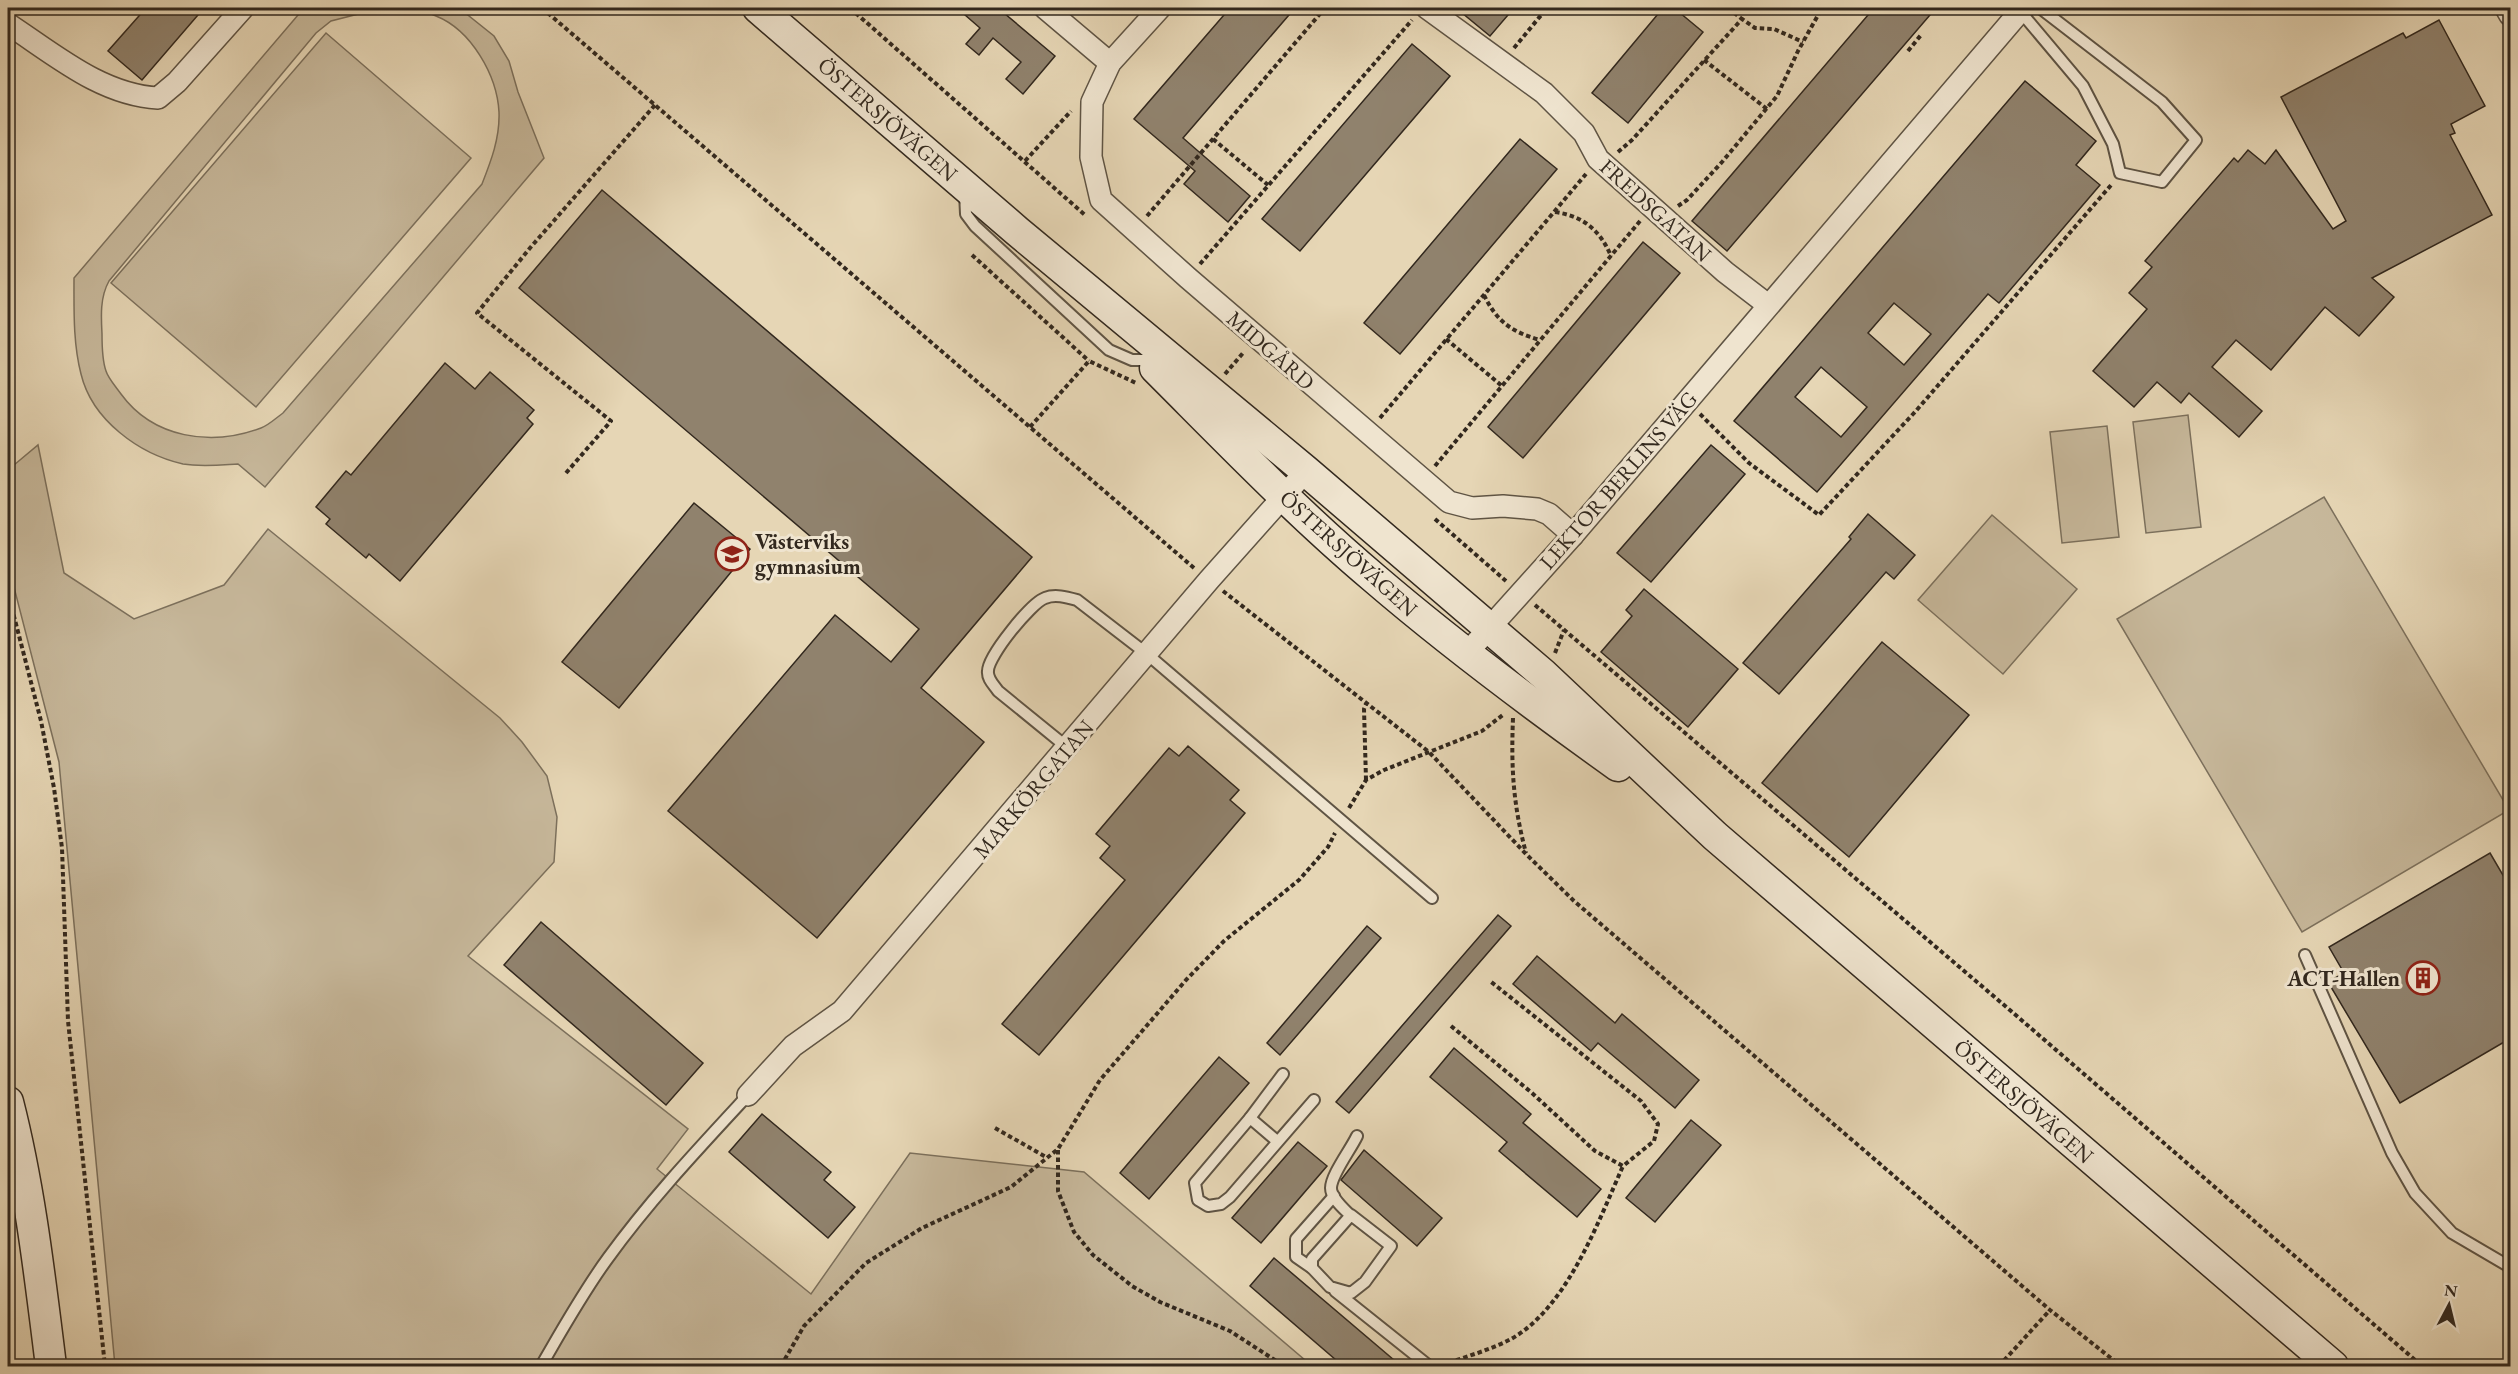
<svg xmlns="http://www.w3.org/2000/svg" width="2518" height="1374" font-family="'EB Garamond',serif">
  <style>
    .green { fill: #c7b89b; stroke: #7c705c; stroke-width: 1.5; fill-rule: evenodd }
    .building { fill: #90826d; stroke: #32281e; stroke-width: 1.5; fill-rule: evenodd }
    .lines { fill: none; stroke-linecap: round; stroke-linejoin: round }
    .lane-casing { stroke: #5f5444; stroke-width: 14 }
    .street-casing { stroke: #5f5444; stroke-width: 24 }
    .secondary-casing { stroke: #32281e; stroke-width: 33 }
    .path { stroke: #32281e; stroke-width: 4; stroke-dasharray: 4.5 3; stroke-linecap: butt }
    .lane { stroke: #efe4cf; stroke-width: 10 }
    .street { stroke: #efe4cf; stroke-width: 21 }
    .secondary { stroke: #efe4cf; stroke-width: 30 }
    .labels { text-anchor: middle; stroke-width: 6; stroke-linejoin: round; paint-order: stroke }
    .street-label { font-size: 22px; fill: #32281e; stroke: #efe4cf }
    .poi-label { font-size: 22px; font-weight: bold; fill: #32281e; stroke: #efe4cf; text-anchor: start }
  </style>
  <rect width="100%" height="100%" fill="#e6d6b5"/>
  <filter id="stains"><feTurbulence type="fractalNoise" baseFrequency=".00333" numOctaves="4"/><feColorMatrix values="0 0 0 0 .2 0 0 0 0 .09 0 0 0 0 .02 0 0 0 .5 -.17"/></filter>
  <radialGradient id="worn" r=".72"><stop offset=".6" stop-color="#630" stop-opacity="0"/><stop offset="1" stop-color="#630" stop-opacity=".3"/></radialGradient>
  <g class="green">
    <path d="M304,8H459L494,36L509,61L518,92L544,158L265,487L238,464C220,465 201,467 183,464C139,454 92,420 81,374C73,343 74,310 74,278ZM382,8C400,9 419,8 436,16C471,30 497,75 499,112C500,138 491,161 482,184L283,413C276,418 269,425 261,428C211,447 153,438 121,394C116,387 108,378 106,371C102,360 102,345 102,334C101,316 100,297 109,281L316,33L331,21Z"/>
    <path d="M326,33L471,158L256,407L111,283Z"/>
    <path d="M2188,415L2201,527L2146,533L2133,422Z"/>
    <path d="M2107,426L2119,537L2062,543L2050,432Z"/>
    <path d="M38,445L64,573L134,619L224,585L268,529L500,718L522,742L547,776L557,817L554,862L468,956L688,1129L657,1169L811,1294L910,1153L1084,1172L1312,1366H115L59,762L8,564V470Z"/>
    <path d="M2324,497L2509,810L2302,932L2117,619Z"/>
    <path d="M1992,515L2077,589L2003,674L1918,600Z"/>
  </g>
  <g class="building">
    <path d="M146,8H204L142,80L108,51Z"/>
    <path d="M957,8H998L1055,56L1023,94L1006,79L1021,62L993,38L979,55L966,44L980,28Z"/>
    <path d="M1230,8H1295L1183,138L1250,196L1228,222L1184,184L1195,171L1134,119Z"/>
    <path d="M1456,8H1514L1490,36Z"/>
    <path d="M1663,8H1674L1703,32L1628,123L1592,93Z"/>
    <path d="M1874,8H1936L1727,251L1692,221Z"/>
    <path d="M2439,20L2485,106L2451,124L2455,133L2450,135L2492,215L2372,278L2394,297L2359,336L2325,307L2271,370L2236,340L2212,367L2262,411L2239,437L2189,393L2181,403L2157,382L2134,407L2093,371L2147,309L2129,293L2152,267L2145,261L2234,158L2238,162L2248,150L2265,164L2276,150L2333,229L2346,221L2281,97L2403,33L2406,38Z"/>
    <path d="M1412,44L1450,76L1300,251L1262,219Z"/>
    <path d="M2025,81L2096,141L2076,165L2100,185L1999,303L1988,294L1817,492L1734,421ZM1894,303L1931,334L1904,365L1868,333ZM1821,367L1867,407L1841,437L1795,397Z"/>
    <path d="M1520,139L1557,169L1400,354L1364,323Z"/>
    <path d="M602,190L1032,557L921,688L984,742L817,938L668,811L835,615L891,662L919,629L519,288Z"/>
    <path d="M1643,242L1680,273L1523,458L1488,427Z"/>
    <path d="M445,363L475,389L490,372L534,410L527,418L533,424L400,581L369,554L366,558L326,524L330,519L316,507L346,471L351,475Z"/>
    <path d="M1711,445L1745,474L1651,582L1617,553Z"/>
    <path d="M694,503L750,549L619,708L562,662Z"/>
    <path d="M1868,514L1915,555L1894,579L1886,572L1779,694L1743,663L1851,539L1849,537Z"/>
    <path d="M1644,589L1738,669L1688,727L1601,652L1632,616L1626,610Z"/>
    <path d="M1882,642L1969,715L1849,857L1762,783Z"/>
    <path d="M1188,746L1239,790L1230,800L1245,813L1039,1055L1002,1024L1125,880L1100,858L1110,846L1096,834L1169,748L1179,756Z"/>
    <path d="M2490,853L2504,877L2511,873V1038L2400,1103L2328,982L2344,973L2329,947Z"/>
    <path d="M1498,915L1511,926L1349,1113L1336,1102Z"/>
    <path d="M541,922L703,1063L666,1105L504,965Z"/>
    <path d="M1367,926L1381,938L1280,1055L1267,1043Z"/>
    <path d="M1537,956L1615,1023L1622,1014L1699,1080L1675,1108L1598,1043L1591,1051L1513,984Z"/>
    <path d="M1454,1048L1531,1114L1523,1123L1601,1189L1577,1217L1499,1151L1507,1142L1430,1077Z"/>
    <path d="M1219,1057L1249,1083L1149,1199L1120,1173Z"/>
    <path d="M762,1114L831,1172L824,1180L855,1207L828,1238L729,1152Z"/>
    <path d="M1691,1120L1721,1145L1655,1222L1626,1198Z"/>
    <path d="M1298,1142L1327,1166L1261,1243L1232,1218Z"/>
    <path d="M1364,1150L1442,1218L1417,1246L1341,1180Z"/>
    <path d="M1274,1258L1401,1366H1343L1250,1286Z"/>
  </g>
  <g class="lines">
    <g class="lane-casing">
      <g id="lane">
        <path d="M2020,11L2083,86L2113,144L2120,173L2162,182L2196,140L2162,102L2040,8"/>
        <path d="M965,193L966,214L975,226L1109,350L1132,360H1147"/>
        <path d="M1068,748L998,691C994,685 987,679 988,671C988,656 1031,603 1045,598C1055,594 1066,597 1077,600L1147,654L1432,898"/>
        <path d="M2305,955L2392,1153L2415,1193L2452,1233L2510,1267"/>
        <path d="M1250,1118L1283,1074"/>
        <path d="M1277,1141L1250,1118L1195,1183L1198,1200L1208,1206L1221,1204L1230,1197L1314,1100"/>
        <path d="M1351,1215L1312,1259V1268L1330,1287L1351,1293L1365,1282L1391,1246L1351,1215H1350C1343,1208 1331,1198 1331,1188C1331,1175 1351,1149 1357,1136"/>
        <path d="M1312,1268L1296,1257V1239L1334,1196"/>
        <path d="M1335,1291L1429,1366"/>
        <path d="M541,1366C562,1330 583,1292 608,1258C650,1200 699,1148 748,1095"/>
      </g>
    </g>
    <g class="street-casing">
      <g id="street">
        <path d="M1045,8L1110,63"/>
        <path d="M1160,8L1110,63L1092,102L1091,157L1101,200L1188,278L1449,502L1472,508L1503,506L1537,509L1549,514L1573,535"/>
        <path d="M1427,8L1544,93L1584,133L1598,159L1725,272L1768,305"/>
        <path d="M2506,8L2510,15"/>
        <path d="M8,24C54,54 101,95 158,98L177,82L243,8"/>
        <path d="M1466,654L1573,535L2023,8"/>
        <path d="M748,1095L793,1046L842,1011L1209,580L1306,471"/>
      </g>
    </g>
    <g class="secondary-casing">
      <g id="secondary">
        <path d="M758,8L1017,231L1306,471L1543,674L1715,836L2333,1366"/>
        <path d="M1155,368C1226,439 1297,513 1374,578C1452,645 1534,706 1618,766"/>
        <path d="M8,1102C30,1188 40,1278 51,1366"/>
      </g>
    </g>
    <g class="path">
      <path d="M542,8L1194,568"/>
      <path d="M850,8L1085,215"/>
      <path d="M1728,8L1742,19"/>
      <path d="M1514,48L1547,8"/>
      <path d="M1908,51L1921,35"/>
      <path d="M1704,60L1767,109"/>
      <path d="M1213,139L1268,185"/>
      <path d="M1618,152L1632,140L1742,19L1755,28L1774,29L1803,42"/>
      <path d="M1025,161L1071,111"/>
      <path d="M1678,206L1687,200L1722,162L1777,96L1798,51L1822,8"/>
      <path d="M1555,212C1583,216 1600,230 1611,256"/>
      <path d="M1147,216L1325,8"/>
      <path d="M972,255L1089,361"/>
      <path d="M1200,264L1412,20"/>
      <path d="M1484,295C1497,322 1512,332 1540,340"/>
      <path d="M1446,339L1502,386"/>
      <path d="M1225,374L1243,353"/>
      <path d="M1700,414L1749,463L1819,515L1915,412L2112,184"/>
      <path d="M1380,418L1586,174"/>
      <path d="M1030,427L1089,361L1136,383"/>
      <path d="M1435,466L1640,221"/>
      <path d="M566,473L611,421L477,313L530,248L655,105"/>
      <path d="M1435,519L1506,581"/>
      <path d="M1223,591L1429,752L1526,854L1574,901L2050,1310L2121,1366"/>
      <path d="M8,593L41,721L54,788L62,848L68,1021L105,1366"/>
      <path d="M1535,605L2011,1011L2422,1366"/>
      <path d="M1555,653L1564,630"/>
      <path d="M1513,718C1511,768 1513,804 1526,853"/>
      <path d="M1366,780L1364,709L1366,704"/>
      <path d="M1349,808L1366,780L1384,770L1482,731L1504,714"/>
      <path d="M1451,1026L1532,1093L1595,1151L1623,1166L1654,1141L1658,1124L1641,1101L1490,981"/>
      <path d="M995,1128L1046,1157"/>
      <path d="M1058,1150V1191L1074,1232L1093,1255L1132,1286L1160,1302L1230,1331L1284,1366"/>
      <path d="M1442,1365C1465,1357 1490,1350 1511,1339C1567,1308 1598,1222 1623,1166"/>
      <path d="M781,1366L804,1326L866,1263L922,1228L1011,1187L1058,1149L1100,1080L1186,980L1224,941L1299,880L1328,847L1335,833"/>
      <path d="M1999,1366L2050,1310"/>
    </g>
    <use href="#lane" class="lane"/>
    <use href="#street" class="street"/>
    <use href="#secondary" class="secondary"/>
  </g>
  <defs>
    <g id="school-ring" transform="scale(1.725)"><circle r="9.5" fill="#efe4cf" stroke="#8f2418" stroke-width="1.5"/><path d="M0-5L7-2L0 1L-7-2ZM-4 1L0 2.5L4 1V4Q0 6-4 4Z" fill="#8f2418"/></g>
    <g id="building-ring" transform="scale(1.725)"><circle r="9.5" fill="#efe4cf" stroke="#8f2418" stroke-width="1.5"/><path d="M-4-6H4V6H1V3H-1V6H-4ZM-2.5-4.3h1.7v1.8h-1.7ZM.8-4.3h1.7v1.8H.8ZM-2.5-1h1.7V.8h-1.7ZM.8-1h1.7V.8H.8Z" fill="#8f2418"/></g>
  </defs>
  <g fill-rule="evenodd">
    <use href="#school-ring" x="732" y="554"/>
    <use href="#building-ring" x="2423" y="978"/>
  </g>
  <g class="labels">
    <g class="street-label">
      <text transform="translate(888 119) rotate(41)" y="8">ÖSTERSJÖVÄGEN</text>
      <text transform="translate(1656 210) rotate(42)" y="8">FREDSGATAN</text>
      <text transform="translate(1271 350) rotate(41)" y="8">MIDGÅRD</text>
      <text transform="translate(1618 480) rotate(-49)" y="8">LEKTOR BERLINS VÄG</text>
      <text transform="translate(1349 553) rotate(42)" y="8">ÖSTERSJÖVÄGEN</text>
      <text transform="translate(1033 789) rotate(-50)" y="8">MARKÖRGATAN</text>
      <text transform="translate(2024 1101) rotate(41)" y="8">ÖSTERSJÖVÄGEN</text>
    </g>
    <g class="poi-label">
      <text x="755" y="549">Västerviks<tspan x="755" dy="25">gymnasium</tspan></text>
      <text x="2400" y="986" text-anchor="end">ACT-Hallen</text>
    </g>
  </g>
  <rect width="2518" height="1374" fill="none" stroke="#e6d6b5" stroke-width="30"/>
  <rect x="9" y="9" width="2500" height="1356" fill="none" stroke="#32281e" stroke-width="3"/>
  <rect x="15" y="15" width="2488" height="1344" fill="none" stroke="#32281e" stroke-width="1.5"/>
  <g transform="translate(2449 1305) rotate(7)" stroke="#efe4cf" stroke-width="4.5" paint-order="stroke">
  <path d="M0-4.5L10 22L0 15L-10 22Z" fill="#32281e"/>
  <text y="-9" font-size="16" font-weight="bold" text-anchor="middle" fill="#32281e">N</text>
  </g>
  <rect width="100%" height="100%" filter="url(#stains)"/>
  <rect width="100%" height="100%" fill="url(#worn)"/>
</svg>
